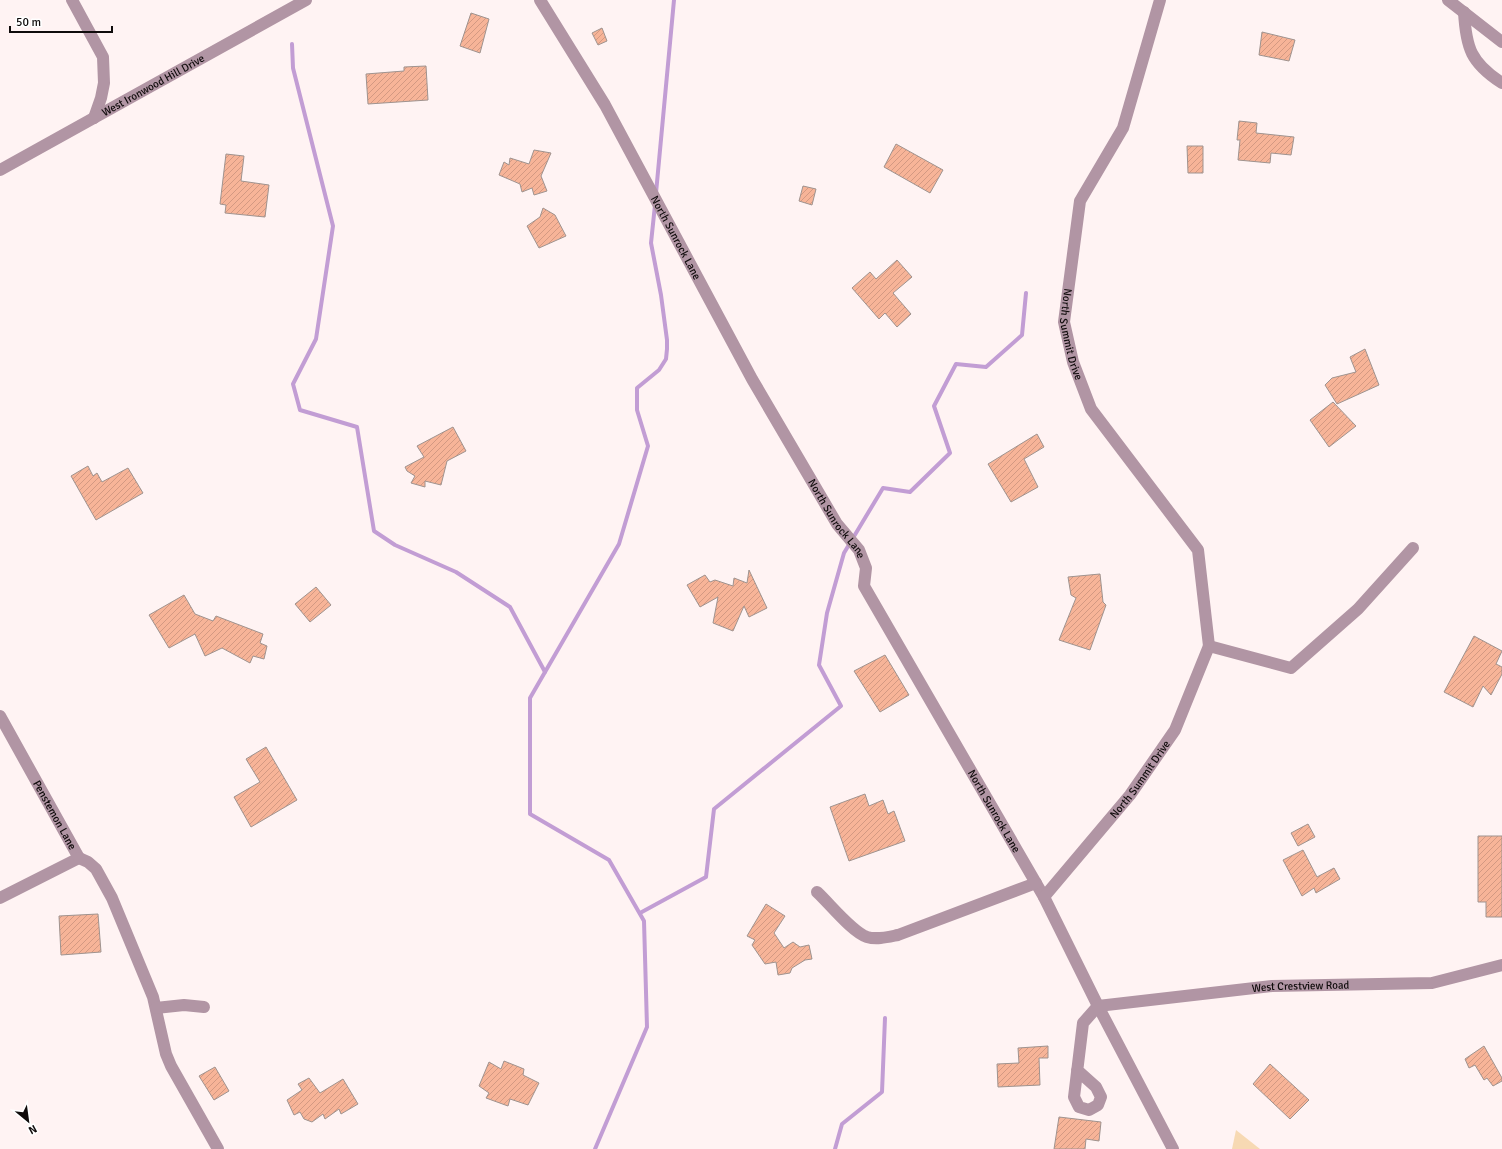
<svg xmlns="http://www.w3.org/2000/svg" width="1502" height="1149" font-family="Signika,sans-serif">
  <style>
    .pitch { fill: #f7d9b3 }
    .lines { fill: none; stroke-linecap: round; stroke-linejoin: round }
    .stream { stroke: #c29dd4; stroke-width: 4 }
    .building { fill: url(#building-hatch); stroke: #9f938f }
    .minor { stroke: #b195a4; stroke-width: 12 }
    .labels { text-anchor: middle; stroke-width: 4; stroke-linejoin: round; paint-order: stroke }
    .street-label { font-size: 11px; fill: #0f0b0b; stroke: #fff }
  </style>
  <defs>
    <pattern id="building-hatch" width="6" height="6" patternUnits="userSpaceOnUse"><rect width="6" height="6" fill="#f7b498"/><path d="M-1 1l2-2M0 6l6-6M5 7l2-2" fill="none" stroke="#d39982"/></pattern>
  </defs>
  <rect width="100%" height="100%" fill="#fff3f3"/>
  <path class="pitch" d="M1236,1130L1260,1149H1232Z"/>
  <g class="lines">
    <g class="stream">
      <path d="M292,44L293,68L333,226L316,339L293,384L300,410L357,427L374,531L395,545L456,572L510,607L545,672"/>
      <path d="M656,193L674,0"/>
      <path d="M640,913L706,877L714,809L841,706L819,665L827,613L844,553L883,488L910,492L950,453L934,406L956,364L986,367L1022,335L1026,293"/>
      <path d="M595,1149L647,1027L644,921L609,860L530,814V698L619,544L648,446L637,410V388L659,370L666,359L667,349V340L661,295L651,243L655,205"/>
      <path d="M835,1149L842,1124L882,1092L885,1018"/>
    </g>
  </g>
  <g class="building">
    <path d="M471,13L489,19L480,53L460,46Z"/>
    <path d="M602,28L607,41L598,45L592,33Z"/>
    <path d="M1262,32L1295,40L1289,61L1259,55Z"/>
    <path d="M426,66L428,100L368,104L366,74L404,71V67Z"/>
    <path d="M1239,121L1257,123L1256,133L1294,137L1291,155L1271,153L1270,163L1238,160L1240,140H1237Z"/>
    <path d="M896,144L943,170L930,193L884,167Z"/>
    <path d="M1187,146H1203V173H1188Z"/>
    <path d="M534,150L551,153L541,176L547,191L534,195L532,188L522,192L520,184L499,175L504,162L509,165L510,158L529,164Z"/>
    <path d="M226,154L244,156L241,181L269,185L265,217L225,213L226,205L220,204Z"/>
    <path d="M803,186L816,189L812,205L799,201Z"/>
    <path d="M543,208L555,215L566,236L539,248L527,226L540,217Z"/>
    <path d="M897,260L912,277L893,293L911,314L897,327L885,313L879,319L852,288L870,272L876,279Z"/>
    <path d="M1365,349L1379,385L1337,404L1325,385L1332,378L1356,372L1350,357Z"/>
    <path d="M1333,402L1356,426L1329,447L1310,420Z"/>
    <path d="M453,427L466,451L447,461L441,485L425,481V487L411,483L415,476L407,471L405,467L424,457L417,446Z"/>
    <path d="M1037,434L1044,447L1024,459L1038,487L1011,502L988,464Z"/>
    <path d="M88,466L93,476L97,473L102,482L128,468L143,493L96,520L71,476Z"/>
    <path d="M749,570L767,608L749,617L744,606L733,631L713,623L718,597L700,607L687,585L705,575L710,582L715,580L733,586L734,578L747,583Z"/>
    <path d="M1100,574L1103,602L1106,605L1090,650L1059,640L1076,598L1071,595L1068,577Z"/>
    <path d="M316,587L331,605L310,622L295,604Z"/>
    <path d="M184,595L195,614L213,621L216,616L263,634L260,643L267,646L264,659L253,656L250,663L222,648L205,656L195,634L169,648L149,615Z"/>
    <path d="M1474,636L1502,651L1496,664L1502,667V674L1491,695L1483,686L1473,707L1444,692Z"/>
    <path d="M885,655L909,695L880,712L854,671Z"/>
    <path d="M266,747L297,800L251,827L234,797L260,782L246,759Z"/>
    <path d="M865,794L869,806L883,800L888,814L894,811L905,841L849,861L830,807Z"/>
    <path d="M1308,824L1315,837L1298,846L1291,833Z"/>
    <path d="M1478,836H1502V917H1486V902H1478Z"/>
    <path d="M1303,850L1317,877L1334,868L1340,879L1316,893L1314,888L1302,896L1283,860Z"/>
    <path d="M766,904L785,916L774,933L784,948L793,942L800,947L809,945L812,959L805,960L792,968L790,973L778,975L776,962L765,964L752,945L755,940L747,936Z"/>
    <path d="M98,914L101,952L61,955L59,916Z"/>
    <path d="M1048,1046V1058H1039L1040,1085L998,1087L997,1064L1019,1063L1018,1048Z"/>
    <path d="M1484,1046L1502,1078V1081L1493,1086L1487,1078L1484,1080L1475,1065L1469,1068L1465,1059Z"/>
    <path d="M504,1061L524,1069L523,1075L539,1083L528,1105L510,1099L508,1106L486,1098L489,1093L479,1086L489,1062L501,1069Z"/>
    <path d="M1270,1064L1309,1100L1290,1119L1253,1084Z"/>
    <path d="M215,1067L229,1091L214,1100L199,1076Z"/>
    <path d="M309,1078L320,1093L343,1079L358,1104L341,1114L339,1109L325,1119L323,1114L312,1122L304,1119L300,1112L294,1115L287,1100L302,1090L298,1084Z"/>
    <path d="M1059,1117L1101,1122L1099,1141L1086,1139L1085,1149H1054Z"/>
  </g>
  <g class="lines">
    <g class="minor">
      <path d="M72,0L103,57L104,83L101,98L94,118"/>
      <path id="s1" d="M540,0L605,105L752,379L837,524L859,550L866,568L864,586L1044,897L1098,1006L1173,1149"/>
      <path id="s2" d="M1160,0L1123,128L1080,201L1064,322L1073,362L1091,409L1198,550L1209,646"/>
      <path d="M1448,0L1502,42"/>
      <path d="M1464,12C1466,48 1471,63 1502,83"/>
      <path id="s3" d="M0,170L306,0"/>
      <path id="s4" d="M0,716L79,858L0,898"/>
      <path d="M79,858L88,862L96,869L112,898L153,997L166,1054L171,1066L218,1149"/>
      <path d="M817,892C830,904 852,932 867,937C877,940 888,937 898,935L1036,883"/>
      <path id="s5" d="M1044,897L1130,795L1175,730L1209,646L1291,668L1358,609L1413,548"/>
      <path d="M156,1008L184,1005L204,1007"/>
      <path id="s6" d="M1077,1070L1096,1087L1101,1097L1098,1105L1089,1110L1079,1107L1074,1097L1083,1023L1098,1006L1272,986L1432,983L1502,965"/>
    </g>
  </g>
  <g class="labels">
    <g class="street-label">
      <text dy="4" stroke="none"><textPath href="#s3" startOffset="175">West Ironwood Hill Drive</textPath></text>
      <text dy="4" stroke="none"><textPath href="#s1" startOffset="274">North Sunrock Lane</textPath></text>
      <text dy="4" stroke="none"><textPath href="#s2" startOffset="353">North Summit Drive</textPath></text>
      <text dy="4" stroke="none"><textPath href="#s1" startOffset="598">North Sunrock Lane</textPath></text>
      <text dy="4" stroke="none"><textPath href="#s5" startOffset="152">North Summit Drive</textPath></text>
      <text dy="4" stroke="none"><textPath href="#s1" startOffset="934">North Sunrock Lane</textPath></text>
      <text dy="4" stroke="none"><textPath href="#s4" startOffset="113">Penstemon Lane</textPath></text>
      <text dy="4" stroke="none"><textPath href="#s6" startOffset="378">West Crestview Road</textPath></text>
    </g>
  </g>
  <g transform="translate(28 1121) rotate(151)" stroke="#ffffff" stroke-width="3" paint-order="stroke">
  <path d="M0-3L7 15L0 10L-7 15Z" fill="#0f0b0b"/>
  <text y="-6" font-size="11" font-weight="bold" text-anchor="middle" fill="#0f0b0b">N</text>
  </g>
  <path d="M10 26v6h102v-6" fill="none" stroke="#0f0b0b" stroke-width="2"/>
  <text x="16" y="26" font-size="12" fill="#0f0b0b" stroke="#ffffff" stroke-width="3" paint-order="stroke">50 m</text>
</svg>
